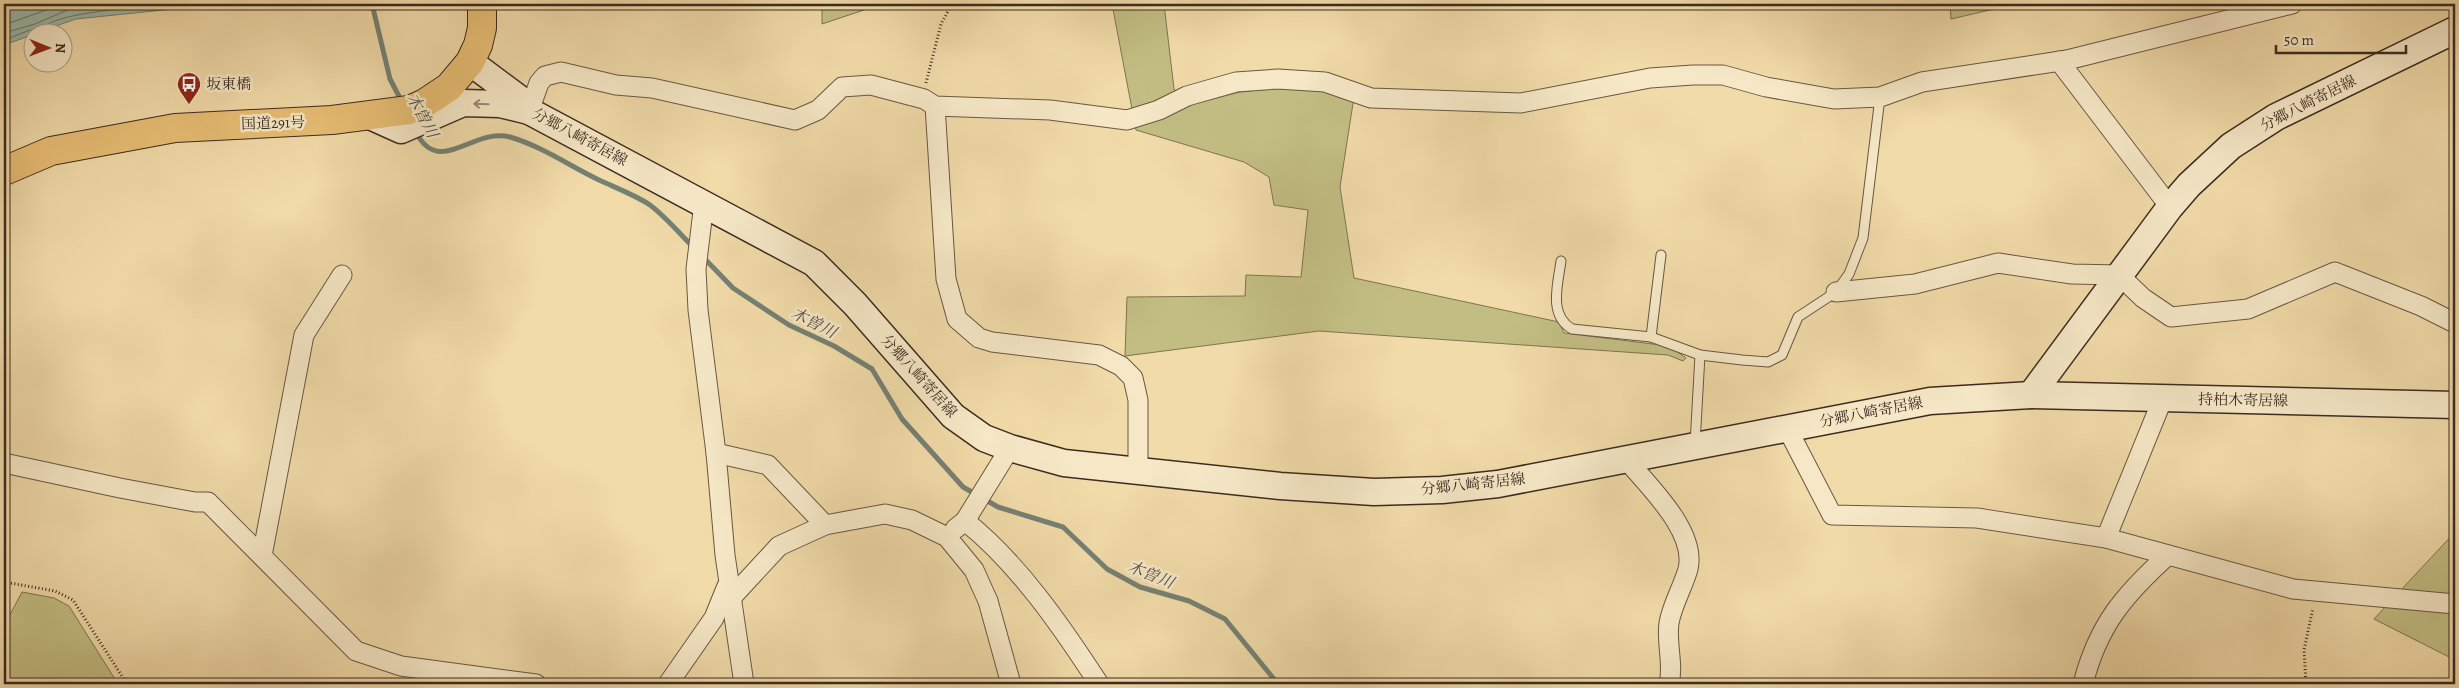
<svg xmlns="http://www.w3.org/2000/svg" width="2459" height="688" font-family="Alegreya,'Noto Serif JP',serif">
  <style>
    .green { fill: #c2be83; stroke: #7f7452 }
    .water { fill: #9bbbab; stroke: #758174 }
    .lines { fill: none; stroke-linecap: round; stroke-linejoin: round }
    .shore { stroke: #6c7366; stroke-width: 1 }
    .stream { stroke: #758174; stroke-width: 5 }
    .service-casing { stroke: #695744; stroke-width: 11 }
    .minor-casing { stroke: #695744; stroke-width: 21 }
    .secondary-casing { stroke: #3c2b22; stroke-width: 29 }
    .trunk-casing { stroke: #3c2b22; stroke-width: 30 }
    .path { stroke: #3c2b22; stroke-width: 3; stroke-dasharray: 1 2.5; stroke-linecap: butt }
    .service { stroke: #f6e8c7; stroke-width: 9 }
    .minor { stroke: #f6e8c7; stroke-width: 19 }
    .secondary { stroke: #f6e8c7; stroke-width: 26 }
    .trunk { stroke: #e8be74; stroke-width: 28 }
    .oneway { stroke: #998a74 }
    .labels { text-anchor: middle; stroke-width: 5; stroke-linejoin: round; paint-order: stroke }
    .poi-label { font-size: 15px; fill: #3c2b22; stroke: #f6e8c7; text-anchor: start }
    .street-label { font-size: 15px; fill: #3c2b22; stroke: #f6e8c7 }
    .water-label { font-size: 16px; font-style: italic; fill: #544f44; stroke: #f6e8c7 }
  </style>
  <rect width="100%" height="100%" fill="#f1dba9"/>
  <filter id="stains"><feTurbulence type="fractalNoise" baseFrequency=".004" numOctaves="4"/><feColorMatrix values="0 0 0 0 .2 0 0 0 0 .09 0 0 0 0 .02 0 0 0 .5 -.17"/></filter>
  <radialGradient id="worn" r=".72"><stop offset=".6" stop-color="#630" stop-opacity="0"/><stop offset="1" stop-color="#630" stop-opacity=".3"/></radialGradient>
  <g class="green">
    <path d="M822,4H882L822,24Z"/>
    <path d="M1112,4H1164L1174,89L1182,107L1240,92L1311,85L1354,97L1340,187L1354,278L1559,322L1564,333L1669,346L1686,358L1683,361L1668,355L1319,331L1125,356L1127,297L1245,296L1246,275L1301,277L1308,210L1274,205L1269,177L1244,162L1136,130Z"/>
    <path d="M1950,4H2016L1951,19Z"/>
    <path d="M2455,532V660L2374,619Z"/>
    <path d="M22,592L54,598L69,606L118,684H4V626Z"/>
  </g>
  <path class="water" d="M4,4H208L183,8L76,19L38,32H32V35L4,45Z"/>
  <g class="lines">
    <g class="shore">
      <path d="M4,25L63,4"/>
      <path d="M4,33L35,24L72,8L117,4"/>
      <path d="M4,40L30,30L38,32C51,10 152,7 180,4"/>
    </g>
    <g class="stream">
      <path d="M372,4L390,79L402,102"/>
      <path d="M416,132C439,178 473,127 510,137C541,146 570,166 599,180C616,188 635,195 650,205C666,217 680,234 694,248"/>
      <path d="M702,256L733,288L789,325L834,346L872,369L902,419L963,487L977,495"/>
      <path d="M984,499L998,507L1063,527L1107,569L1140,587L1189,601L1225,619L1278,684"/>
    </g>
    <g class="service-casing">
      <g id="service">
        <path d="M1561,261C1558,284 1548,315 1572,329L1651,337L1700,355L1742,360L1768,362L1782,355L1798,317L1836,292L1849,274L1863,238L1880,97"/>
        <path d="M1651,337L1661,255"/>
        <path d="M1695,444L1700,355"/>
      </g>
    </g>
    <g class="minor-casing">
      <g id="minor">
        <path d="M2059,61L2170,207"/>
        <path d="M935,106L946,279L957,319L979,338L992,342L1099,355L1121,366L1133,378L1138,400V472"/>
        <path d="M529,111L539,83L545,76L561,72L616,85L652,88L795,120L818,110L842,87L871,85L924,99L935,106L1050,110L1127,120L1159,110L1187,96L1236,82L1278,79L1325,82L1371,98L1521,103L1650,78L1693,75H1723L1766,87L1834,99L1880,97L1922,82L2067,60L2292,4"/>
        <path d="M704,203L696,269L698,310L716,453L725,555L744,684"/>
        <path d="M1836,292L1915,284L1998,263L2072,274L2119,275L2143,298L2171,317L2248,309L2335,272L2421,306L2455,323"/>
        <path d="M1787,428L1832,515L1977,518L2106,538L2293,589L2455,604"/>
        <path d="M716,453L768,465L825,525"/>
        <path d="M1626,459C1648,486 1697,531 1688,569C1683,587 1672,605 1669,623C1666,644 1674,664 1669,684"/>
        <path d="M4,463L120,488L195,502H208L356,651L401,666L536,684"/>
        <path d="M965,521C1018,563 1062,627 1099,684"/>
        <path d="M955,529L965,521L1010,448"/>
        <path d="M2106,538L2163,398"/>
        <path d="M262,556L304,335L342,275"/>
        <path d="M730,599L779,546L825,525L885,514L912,520L947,537L974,570L988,601L1011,684"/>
        <path d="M668,684L714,618L727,586"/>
        <path d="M2083,684C2098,625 2124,595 2168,555"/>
      </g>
    </g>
    <g class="secondary-casing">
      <g id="secondary">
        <path d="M470,62L521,100L529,111L814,263L855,304L953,416L984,438L1010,448L1064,463L1280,486L1374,492L1442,490L1498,484L1930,401L2031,395L2455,405"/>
        <path d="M370,116L401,130L463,103L500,104L529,111"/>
        <path d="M2031,395L2170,207L2189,185L2231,146L2276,117L2455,30"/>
      </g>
    </g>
    <g class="trunk-casing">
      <path id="trunk" d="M4,171L51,151L175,128L332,120L409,110L425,103L449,87L470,62L478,45L482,28V4"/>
    </g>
    <g class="path">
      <path d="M926,83L941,24L952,4"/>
      <path d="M4,582L55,591L73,600L127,684"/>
      <path d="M2306,684L2304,650L2313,608"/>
    </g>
    <use href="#service" class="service"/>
    <use href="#minor" class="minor"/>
    <use href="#secondary" class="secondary"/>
    <use href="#trunk" class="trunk"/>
  </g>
  <defs><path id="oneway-shaft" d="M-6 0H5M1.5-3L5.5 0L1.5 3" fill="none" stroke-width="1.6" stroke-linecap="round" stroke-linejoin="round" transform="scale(1.25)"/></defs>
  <use class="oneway" href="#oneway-shaft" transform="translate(481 104) rotate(-178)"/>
  <defs>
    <g id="bus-pin" transform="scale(1.25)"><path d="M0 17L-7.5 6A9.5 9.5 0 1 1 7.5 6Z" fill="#8f2418" stroke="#f6e8c7"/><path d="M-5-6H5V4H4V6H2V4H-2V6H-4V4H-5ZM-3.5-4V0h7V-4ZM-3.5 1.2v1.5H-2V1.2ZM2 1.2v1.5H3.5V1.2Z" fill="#fff"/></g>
  </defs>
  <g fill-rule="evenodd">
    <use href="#bus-pin" x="189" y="84"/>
  </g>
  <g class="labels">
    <g class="poi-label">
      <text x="206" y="89">坂東橋</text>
    </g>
    <g class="street-label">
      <text transform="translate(2308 103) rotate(-27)" y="5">分郷八崎寄居線</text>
      <text transform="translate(273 123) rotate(-2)" y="5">国道291号</text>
      <text transform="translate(580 137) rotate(28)" y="5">分郷八崎寄居線</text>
      <text transform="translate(919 376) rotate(48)" y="5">分郷八崎寄居線</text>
      <text transform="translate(2243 400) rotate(1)" y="5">持柏木寄居線</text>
      <text transform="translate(1871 412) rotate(-11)" y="5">分郷八崎寄居線</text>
      <text transform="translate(1473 484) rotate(-6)" y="5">分郷八崎寄居線</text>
    </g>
    <g class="water-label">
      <text transform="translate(423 115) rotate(62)" y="6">木曽川</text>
      <text transform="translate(814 322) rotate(27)" y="6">木曽川</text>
      <text transform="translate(1151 574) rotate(22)" y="6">木曽川</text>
    </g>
  </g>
  <rect width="2459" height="688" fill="none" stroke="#f1dba9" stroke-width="20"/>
  <rect x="5" y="5" width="2449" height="678" fill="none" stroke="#3c2b22" stroke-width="2.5"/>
  <rect x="10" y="10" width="2439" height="668" fill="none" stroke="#3c2b22"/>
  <g transform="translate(48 48) rotate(91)"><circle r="24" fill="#f6e8c7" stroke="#ac9c85"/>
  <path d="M0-4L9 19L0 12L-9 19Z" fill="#8f2418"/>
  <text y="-8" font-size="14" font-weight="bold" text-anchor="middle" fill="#3c2b22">N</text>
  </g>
  <path d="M2276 45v8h130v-8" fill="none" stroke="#3c2b22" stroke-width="2.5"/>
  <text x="2284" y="45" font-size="15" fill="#3c2b22" stroke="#f6e8c7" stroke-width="4" paint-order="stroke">50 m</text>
  <rect width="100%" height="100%" filter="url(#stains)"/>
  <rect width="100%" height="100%" fill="url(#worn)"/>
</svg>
